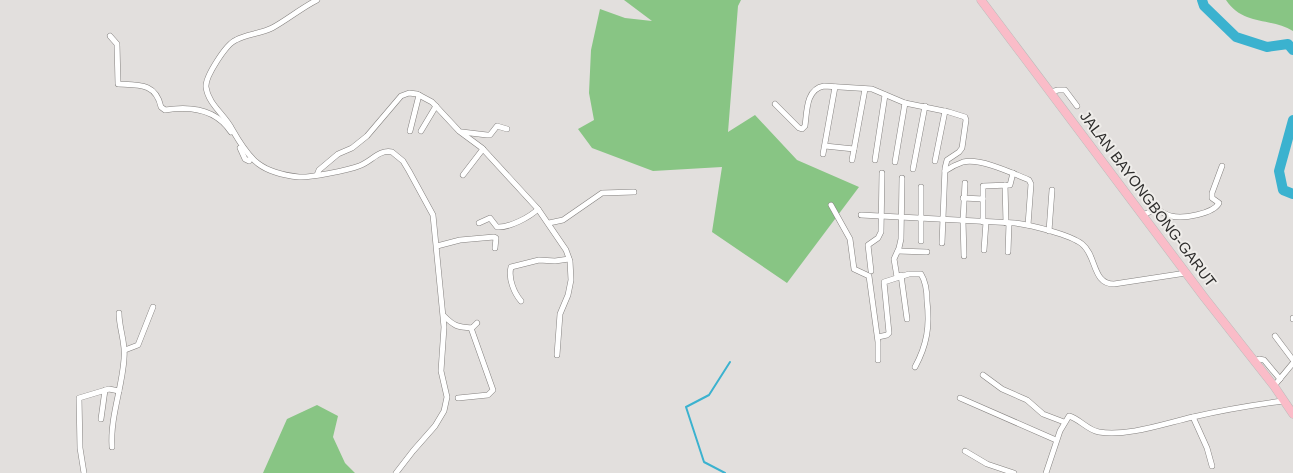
<svg xmlns="http://www.w3.org/2000/svg" width="1293" height="473" font-family="Arial,sans-serif">
  <style>
    .green { fill: #88c584 }
    .lines { fill: none; stroke-linecap: round; stroke-linejoin: round }
    .stream { stroke: #3bb2cf; stroke-width: 2 }
    .river { stroke: #3bb2cf; stroke-width: 10 }
    .street-casing { stroke: #84817f; stroke-width: 6 }
    .primary-casing { stroke: #bcbcbb; stroke-width: 9 }
    .street { stroke: #fff; stroke-width: 5 }
    .primary { stroke: #fabcc8; stroke-width: 8 }
    .labels { text-anchor: middle; stroke-width: 4; stroke-linejoin: round; paint-order: stroke }
    .street-label { font-size: 15px; fill: #2e2d2c; stroke: #efedea }
  </style>
  <rect width="100%" height="100%" fill="#e2dfdd"/>
  <g class="green">
    <path d="M624,0H741L738,6L728,132L755,115L797,160L859,187L787,283L712,232L722,167L653,171L592,148L578,129L594,120L589,93L591,50L600,9L625,18L652,21Z"/>
    <path d="M1226,0H1293V31C1270,17 1243,26 1226,0Z"/>
    <path d="M317,405L338,416L333,437L345,463L355,473H263L287,419Z"/>
  </g>
  <g class="lines">
    <path class="stream" d="M725,473L704,462L686,407L709,395L730,362"/>
    <g class="river">
      <path d="M1202,0L1204,6L1236,37L1267,47L1288,44L1293,50"/>
      <path d="M1293,120L1279,171L1283,190L1293,194"/>
    </g>
    <g class="street-casing">
      <g id="street">
        <path d="M317,0C301,8 287,20 272,28C260,34 246,34 236,40C226,44 205,77 206,87C208,104 225,115 232,129C250,161 261,173 299,177C309,178 349,170 359,166C371,162 379,149 392,152L403,161L409,171L433,215L444,327L441,371L447,397L444,411L435,426L413,451L396,473"/>
        <path d="M110,36L117,44L118,84C139,85 156,83 161,107L165,110C190,106 216,109 231,132"/>
        <path d="M1051,92L1058,90H1065L1077,106"/>
        <path d="M775,104L799,128L802,129L805,126C807,111 806,89 824,86L872,89L905,103L949,112L965,117L966,120L962,148L959,152L947,160L945,168L942,243"/>
        <path d="M410,131L419,95"/>
        <path d="M421,131L436,106"/>
        <path d="M462,132L487,135H490L497,126L507,129"/>
        <path d="M825,146L854,149"/>
        <path d="M240,148L245,159L249,161L251,158"/>
        <path d="M823,154L835,87"/>
        <path d="M852,160L865,89"/>
        <path d="M875,160L885,95"/>
        <path d="M935,161L945,111"/>
        <path d="M895,162L905,103"/>
        <path d="M913,169L925,106"/>
        <path d="M945,171C951,167 957,164 963,162C981,158 1012,173 1029,180L1031,184L1028,225"/>
        <path d="M317,175L319,170L338,154L352,148L367,136L401,96L409,93L417,94L432,102L459,131L482,148L538,209L566,250L570,261L571,280L568,295L560,314L557,355"/>
        <path d="M463,175L483,149"/>
        <path d="M1005,185L1006,223"/>
        <path d="M963,198L983,199"/>
        <path d="M831,205L850,239L854,269L869,276L878,342V360"/>
        <path d="M861,215L1015,223C1031,225 1071,235 1082,244C1097,256 1092,284 1114,284L1186,273"/>
        <path d="M1143,215L1156,209C1161,211 1166,215 1171,216C1183,219 1213,214 1219,203L1212,198V193L1222,166"/>
        <path d="M983,222V186L1010,185L1013,173"/>
        <path d="M479,223L490,218L497,227C509,228 530,217 538,209"/>
        <path d="M549,223L563,220L602,193L634,192"/>
        <path d="M1049,231L1052,190"/>
        <path d="M921,241V187"/>
        <path d="M437,246L460,240L494,237L496,238L495,248"/>
        <path d="M984,250L986,222"/>
        <path d="M898,251L927,252"/>
        <path d="M1008,252L1009,223"/>
        <path d="M964,256L963,221L965,183"/>
        <path d="M871,271L868,245L878,238L881,232L882,173"/>
        <path d="M901,275L907,319"/>
        <path d="M897,277L894,259L899,248L901,239L902,178"/>
        <path d="M521,301C514,293 508,278 511,267L539,260L555,261L569,259"/>
        <path d="M444,316C454,326 457,327 472,328L477,323"/>
        <path d="M1293,318V319"/>
        <path d="M1275,336L1293,360"/>
        <path d="M878,337L887,335L889,333L884,282L909,274H921C926,282 927,292 927,301C930,326 927,345 915,367"/>
        <path d="M125,350L138,345L153,307"/>
        <path d="M1255,362L1259,359L1264,360L1280,379"/>
        <path d="M983,375L1002,389L1027,400L1043,414L1064,422"/>
        <path d="M1274,386L1293,363"/>
        <path d="M458,398L488,395L493,390L471,328"/>
        <path d="M960,398L1056,440"/>
        <path d="M1193,417L1207,448L1212,466"/>
        <path d="M101,419L105,390"/>
        <path d="M112,447C110,417 122,389 124,359C126,343 119,329 119,313"/>
        <path d="M965,451L987,464L1014,473"/>
        <path d="M84,473L80,448L79,398L109,389L119,391"/>
        <path d="M1046,473L1060,431L1069,416C1080,419 1087,430 1099,432C1127,437 1166,423 1193,417C1223,410 1253,405 1283,401"/>
      </g>
    </g>
    <g class="primary-casing">
      <path id="primary" d="M981,0L1204,297L1274,386L1293,414"/>
    </g>
    <use href="#street" class="street"/>
    <use href="#primary" class="primary"/>
  </g>
  <g class="labels">
    <g class="street-label">
      <text transform="translate(1148 199) rotate(53)" y="5">JALAN BAYONGBONG-GARUT</text>
    </g>
  </g>
</svg>
